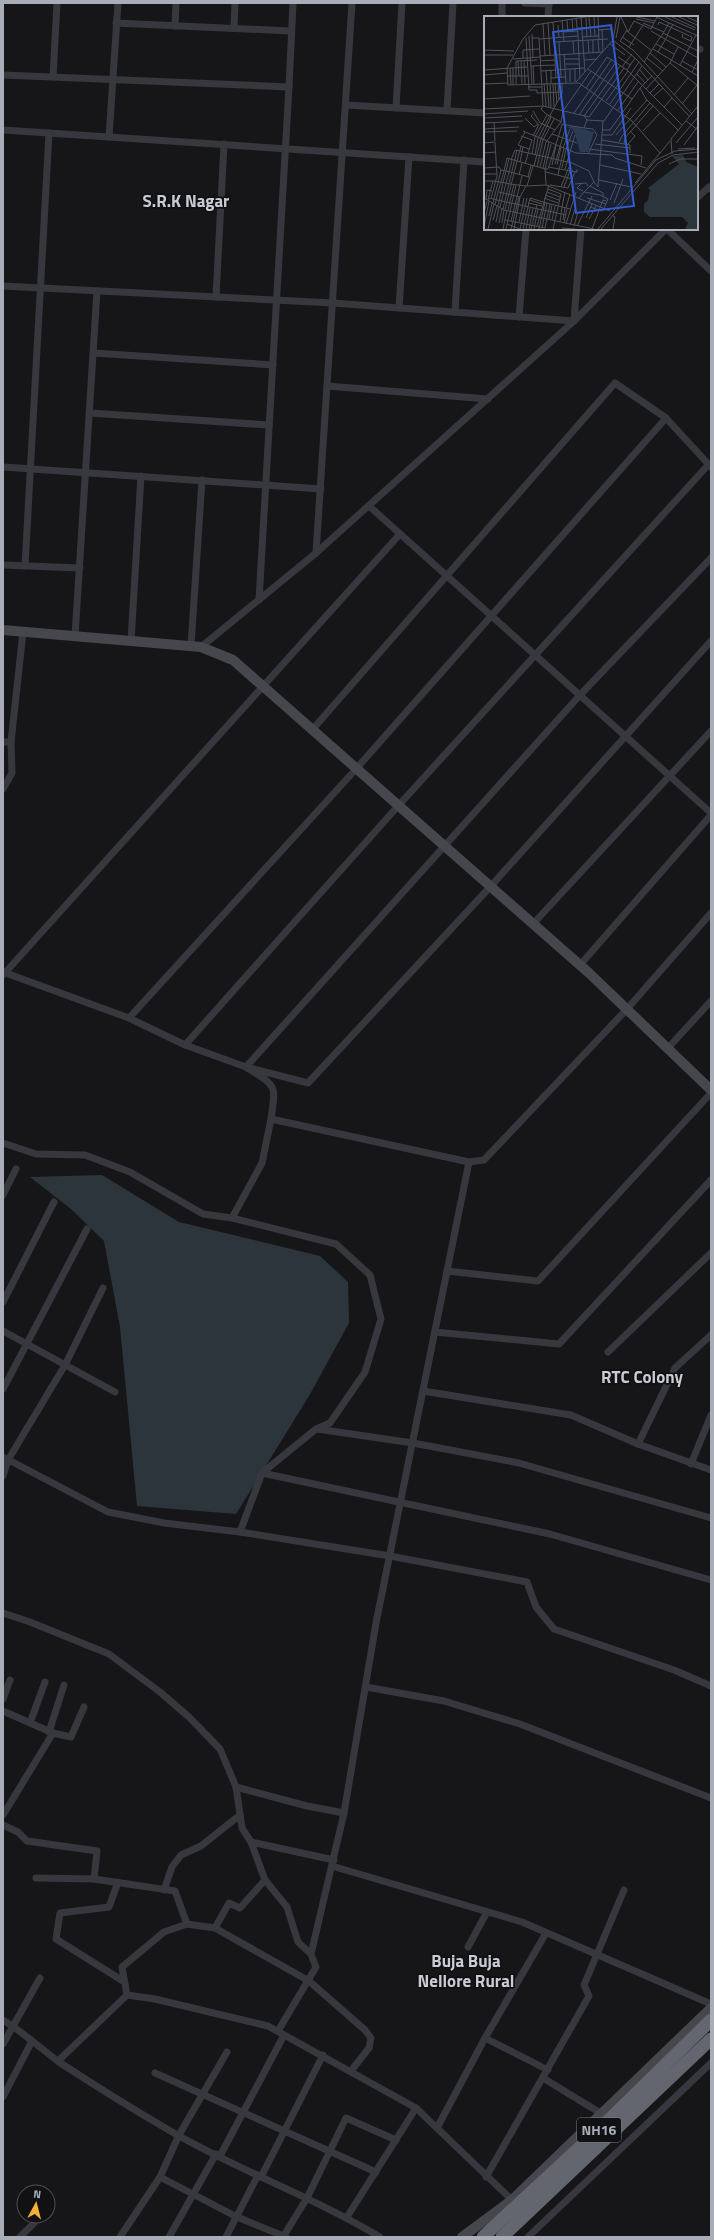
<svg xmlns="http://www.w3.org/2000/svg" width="714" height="2240" font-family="'Titillium Web',sans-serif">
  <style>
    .water { fill: #2c353c }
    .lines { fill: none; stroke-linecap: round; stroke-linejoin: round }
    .street { stroke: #37383d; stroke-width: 7 }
    .secondary { stroke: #45474d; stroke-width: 10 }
    .highway { stroke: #63666e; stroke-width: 13 }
    .labels { text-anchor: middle; stroke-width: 3.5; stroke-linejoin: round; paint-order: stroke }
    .shield { fill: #111113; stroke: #7b7e86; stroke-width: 1 }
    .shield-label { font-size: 14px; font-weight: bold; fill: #a8adb8 }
    .quarter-label { font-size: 17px; font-weight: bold; fill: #c9ccd4; stroke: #111113 }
    .inset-road { fill: none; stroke: #505258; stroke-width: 1 }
    .view { fill: #325cd3; fill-opacity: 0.15; stroke: #325cd3; stroke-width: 2 }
    .inset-edge { fill: none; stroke: #a8adb8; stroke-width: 2 }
  </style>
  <rect width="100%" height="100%" fill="#161618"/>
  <path class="water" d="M102,1175L179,1222L320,1256L348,1282L349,1323L309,1396L236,1514L137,1506L120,1327L104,1241L71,1209L30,1177Z"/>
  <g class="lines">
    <g class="street">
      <path d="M525,3L549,4"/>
      <path d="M502,17V3"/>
      <path d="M548,17L549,3"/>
      <path d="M116,23L291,31"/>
      <path d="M175,26L176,3"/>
      <path d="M234,28L235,3"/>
      <path d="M697,49H700"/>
      <path d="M3,75L289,87L293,3"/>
      <path d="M53,77L57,3"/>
      <path d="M346,105L485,113"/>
      <path d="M396,108L402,3"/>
      <path d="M447,110L453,3"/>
      <path d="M3,130L485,162"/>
      <path d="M109,137L118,3"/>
      <path d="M697,198L709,187L711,189"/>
      <path d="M667,229L711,271"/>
      <path d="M3,286L333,303L574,321L581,229"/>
      <path d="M216,297L224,144"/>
      <path d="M399,308L409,157"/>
      <path d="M455,312L464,160"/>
      <path d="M519,317L526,229"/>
      <path d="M94,353L273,365"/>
      <path d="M327,386L488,399"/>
      <path d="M90,413L269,425"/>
      <path d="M3,467L321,489"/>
      <path d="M369,506L711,813"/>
      <path d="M316,553L352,3"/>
      <path d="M711,558L580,695L246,1067C277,1087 276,1083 271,1119L469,1162L484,1160L627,1009L711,913"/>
      <path d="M3,565L80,568"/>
      <path d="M25,566L49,133"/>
      <path d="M259,600L289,87"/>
      <path d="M75,636L97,291"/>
      <path d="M131,641L141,476"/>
      <path d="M191,646L202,480"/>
      <path d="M201,647L316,553L574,321L666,229"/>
      <path d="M312,730L615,383L666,418L711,467"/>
      <path d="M3,742H11"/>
      <path d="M3,789L12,773L11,742L23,632"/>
      <path d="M533,924L711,731"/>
      <path d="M580,965L711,815"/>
      <path d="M3,972L129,1018L185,1045L246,1067L308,1083L490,887L711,641"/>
      <path d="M3,975L400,534"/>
      <path d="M129,1018L356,769L666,418"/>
      <path d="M185,1045L398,806L709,464"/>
      <path d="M668,1048L711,1001"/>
      <path d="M3,1143L36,1154L85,1155L130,1172L203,1214L232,1218"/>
      <path d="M3,1195L16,1169"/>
      <path d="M447,1271L538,1281L711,1093"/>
      <path d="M3,1302L54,1202"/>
      <path d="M3,1331L115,1392"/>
      <path d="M435,1332L559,1344L711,1180"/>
      <path d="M608,1352L711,1253"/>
      <path d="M3,1389L87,1229"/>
      <path d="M423,1391L571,1415L638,1444L711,1470"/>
      <path d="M317,1429L413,1443L519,1463L711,1518"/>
      <path d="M638,1444L675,1368L711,1335"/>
      <path d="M3,1457L108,1512L164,1523L240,1532L390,1556L527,1582L536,1607L554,1629L674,1670L711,1686"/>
      <path d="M691,1464L711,1415"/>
      <path d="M262,1473L550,1534L711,1580"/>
      <path d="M3,1476L8,1460L65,1365L103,1288"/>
      <path d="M240,1532L262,1473L316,1429L330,1423L365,1372L381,1319L370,1275L336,1244L232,1218L262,1163L271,1119"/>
      <path d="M3,1613L30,1622L109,1654L160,1692L189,1717L220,1749L236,1787L242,1828L251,1842L265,1880"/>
      <path d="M366,1687L444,1701L520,1724L711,1798"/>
      <path d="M3,1699L10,1680"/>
      <path d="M3,1711L53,1733L71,1737L84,1707"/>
      <path d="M30,1723L45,1682"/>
      <path d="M49,1732L64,1685"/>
      <path d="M236,1787L307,1806L344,1813"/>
      <path d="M3,1815L53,1733"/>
      <path d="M3,1825L18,1832L27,1841L97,1851L94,1879"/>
      <path d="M251,1842L334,1860"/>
      <path d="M332,1866L522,1922L711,2004"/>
      <path d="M36,1878L94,1879L175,1891L187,1924"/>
      <path d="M118,1882L109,1907L60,1913L56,1939L123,1981"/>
      <path d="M164,1890L172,1867L181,1855L201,1846L240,1815"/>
      <path d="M215,1928L309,1981L365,2030L371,2038L369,2048L351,2071"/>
      <path d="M468,1947L487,1912"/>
      <path d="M127,1995L122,1967L164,1932L187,1924L215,1928L229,1903L240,1908L265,1880L287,1907L298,1942L311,1954L344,1813L376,1623L469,1162"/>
      <path d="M3,2020C23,2032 40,2048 59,2062C94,2085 131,2108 167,2129C236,2170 312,2196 380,2237"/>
      <path d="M278,2031L316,1967L311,1954"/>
      <path d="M485,2038L548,2070"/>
      <path d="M3,2044L40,1978"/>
      <path d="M58,2061L127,1995L155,1999L268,2026L416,2108L347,2217"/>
      <path d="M155,2073L376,2172"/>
      <path d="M543,2078L602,2114"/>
      <path d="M3,2097L32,2041"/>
      <path d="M416,2108L512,2200"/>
      <path d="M437,2128L485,2038L546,1933"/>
      <path d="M220,2156L284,2035"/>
      <path d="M160,2177L237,2217L286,2237"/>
      <path d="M261,2177L323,2055"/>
      <path d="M486,2177L589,1996L584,1985L624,1890"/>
      <path d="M20,2237L34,2223"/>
      <path d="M120,2237L160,2177L179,2135L227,2052"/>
      <path d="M169,2237L216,2154"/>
      <path d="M226,2237L258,2175"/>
      <path d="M283,2237L307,2198L346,2118L396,2140"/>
      <path d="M528,2237L711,2063"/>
    </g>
    <g class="secondary">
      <path d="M3,630L201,647L233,660L589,973L711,1090"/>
      <path d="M462,2237L512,2200L711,2008"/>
    </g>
    <g class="highway">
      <path d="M483,2237L607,2122L711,2020"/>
      <path d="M502,2237L711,2039"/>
    </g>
  </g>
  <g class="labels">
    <rect class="shield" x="577" y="2118" width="44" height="24" rx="3"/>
    <g class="shield-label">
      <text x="599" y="2135">NH16</text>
    </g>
    <g class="quarter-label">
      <text x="186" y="207">S.R.K Nagar</text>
      <text x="642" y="1383">RTC Colony</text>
      <text x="466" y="1967">Buja Buja<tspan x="466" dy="20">Nellore Rural</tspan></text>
    </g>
  </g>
  <g transform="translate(484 16)">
    <rect width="214" height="214" fill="#161618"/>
    <path d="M89,110L110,116L104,136H96L90,115L84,111ZM199,139L202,146L214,151V213H201L204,207L198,201H166L160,196V188L164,184L166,174L164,172L195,148L188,140Z" fill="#2c353c"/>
    <path class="inset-road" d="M97,1L101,56M101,1L51,9L39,23L23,52L24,69L95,67L148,105L176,137M102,1L103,21M105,1L107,20M110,1L111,20M114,1L115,24M137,1L144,16L168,35M153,1L171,5M172,1L214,20M181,1L211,14M188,1L212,12M195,1L213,9M203,1L214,6M88,3L89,16M152,3L170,7M78,4L80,26M83,4L84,16M150,5L167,13L173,1M64,6L66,39M69,6L72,62M59,7L61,40M159,7L180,16M74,9L75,22M174,9L175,6L208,21M93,12L114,11M114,14L127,13M167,15L214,42M79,16L93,15M144,16L150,5M179,17L214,35M48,18L49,42M199,18L198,21L207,25L208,21M183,19L189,8M45,20L48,68M94,20L96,62M98,21L115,20M138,21L150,29M177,21L185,7M42,22L45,74H53V77L78,76M48,22H55L59,90L105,101L140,52L143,54M132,22L136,1M55,23L94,20L92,2M104,24L105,37M109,24V37M114,24L115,36M129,24L133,1M89,25L90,38M136,25L149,34L208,98M136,25L143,14M70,26L124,23M75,26L77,61M126,28L141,39M172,28L190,38M145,31L159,9M169,33L214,60M0,34L30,35M174,36L184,19M166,37L182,51M80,38L82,67M0,39H29M56,40L119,36L118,13M134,41L146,49M39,42V34L55,33M151,42L143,54L198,109M163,42L179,55M29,43L56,41M81,43H95M100,44L113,43M34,45L35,60M37,45L38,68M40,45L41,68M56,45L71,44M198,45L214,54M160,46L177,20M186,47L214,70M81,48H95M196,49L212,19M47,50L71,49M49,50L50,68M136,50L100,100L103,104L120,105L158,50M138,51L148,38M26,52L27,69M29,52V69M86,53V66M91,53V66M104,53L148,83M0,54L43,51M67,54V67M156,54L164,64M57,55L100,52M62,55L65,91M208,56L214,44M153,58L161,67M0,59L23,57M23,60H44M168,60L156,72L162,83L194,114M67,62L82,61M92,66L129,24L151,42L205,100M60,67L62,90M66,67L67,92M69,67L70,91M71,67L73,87M74,67L75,84M0,68L24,67M32,68V45L53,44M44,71H58M102,72L123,41L140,52M162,73L186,47L194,31M166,77L175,68M190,79L204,62M169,81L179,72M0,83L46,80M122,85L144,55M126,88L155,46M198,88L213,69M180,91L188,82M70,92L78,78V67M0,93L59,90M134,94L154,66M49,95L56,107L63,110L67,101M90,97L128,43M0,98L44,95M49,98L47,100L54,108M95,99L132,46M0,102L38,100M41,102L50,111L54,108M103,104L100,112L109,113L113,119L104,138M202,105L214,114M77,106L79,95L107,55M0,107L39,105M10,107L11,125M77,108L100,112M0,113L35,111M118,114H126L156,72M39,115L92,137L128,139L131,142L162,152M159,115L176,97M0,116L33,115M41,116L34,129L45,133M68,118L93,127M118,119H128L147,92M132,119L163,84M37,120L48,124L41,148M49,120L55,108M57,123L63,110L71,114M118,124L146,129V137M135,126L138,120L166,87M0,127L11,126L13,160L7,183M192,127L214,101M67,128L61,153H64L78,109M111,128L146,132M140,128L141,122L169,90M144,128L151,120L147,116M200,129L214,110M37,130L30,157L45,161M79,132L86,113M82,133L89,115M105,133L158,140L157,149M194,133L211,132M0,137L12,136M48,138L51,121L63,99M188,138L187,123L214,90M51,139L54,122L70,92M27,144L31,134L88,147L105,155L110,166M36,146L39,131M71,148L82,110M185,148L196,143H214M68,149L72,129M73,149L77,131M116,149L157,158M50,150L57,123M53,151L59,124L70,103M56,151L62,126L77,106L62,98L57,93L59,90M64,151L93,156V153M0,152L15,151L17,154M59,152L65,126M78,152L82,133M81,153L91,119M62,156L88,163M0,158H13M35,159L38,147M74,159L80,132M44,161L47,149M115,164L147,171M0,165H11L14,166H17L26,168L42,170L62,169L61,153L23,142L20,155L17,166L14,176L11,189M19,167L25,143M98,167L93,172L99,175M151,167L186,125M91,168L102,167L104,170M62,169L126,195M66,169L84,172L91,156M43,170L49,150M106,170L119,177V180M77,171L85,151M80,171L87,152M64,173L77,178L69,213M15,176L36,181L42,170M63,176L76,181M100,176L110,166L114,171L119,105M61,179L75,184M0,182L20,194L110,213M4,182L82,199M60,182L74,187M95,182L100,176L116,179L124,183L120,192M103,182L122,188M2,183L3,174L8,175M4,184L9,165M46,184L58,188M126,184L133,167M59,186L86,193M9,187L17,154L30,157L21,194M44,187L58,190M130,187L139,163M14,190L19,167M16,191L28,144M44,191L46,182L59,186M78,191L81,176M106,191L118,195M82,192L86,178M19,193L33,134M24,194L30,168M0,197L3,185M128,199L131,201L129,213M5,200L8,187M102,202L108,188M65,203L68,189M105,203L112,190M9,204L13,190M21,204L61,212L66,188M68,204L71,190M79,204L81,192M27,205L38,160M12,206L15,191M35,206L40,182M76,206L78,191M15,207L18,192M18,207L20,194M80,207L83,193M23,208L36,213M82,208L92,176M86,209L91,193M53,210L65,169M90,210L94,196M93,210L108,180M0,211L5,185M58,212L63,187M78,212L91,213M4,213L10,188M19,213L23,194M22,213L32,169M27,213L35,181M30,213L36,181M36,213L43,182M39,213L44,191M42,213L46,192M45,213L49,192M47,213L53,189M50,213L54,193M55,213L61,186M108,213L119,184L122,185M114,213L172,144L191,135L214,133M117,213L174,147L189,139L214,136"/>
    <path class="view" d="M127,9L150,190L92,197L69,16Z"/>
    <rect width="214" height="214" class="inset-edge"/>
  </g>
  <rect width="714" height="2240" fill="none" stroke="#a8adb8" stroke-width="8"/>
  <g transform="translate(36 2204) rotate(7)"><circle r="19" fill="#111113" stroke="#4d4f55"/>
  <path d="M0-3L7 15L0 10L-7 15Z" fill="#f2b134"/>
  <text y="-6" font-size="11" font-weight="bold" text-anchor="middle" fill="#a8adb8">N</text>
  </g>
</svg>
